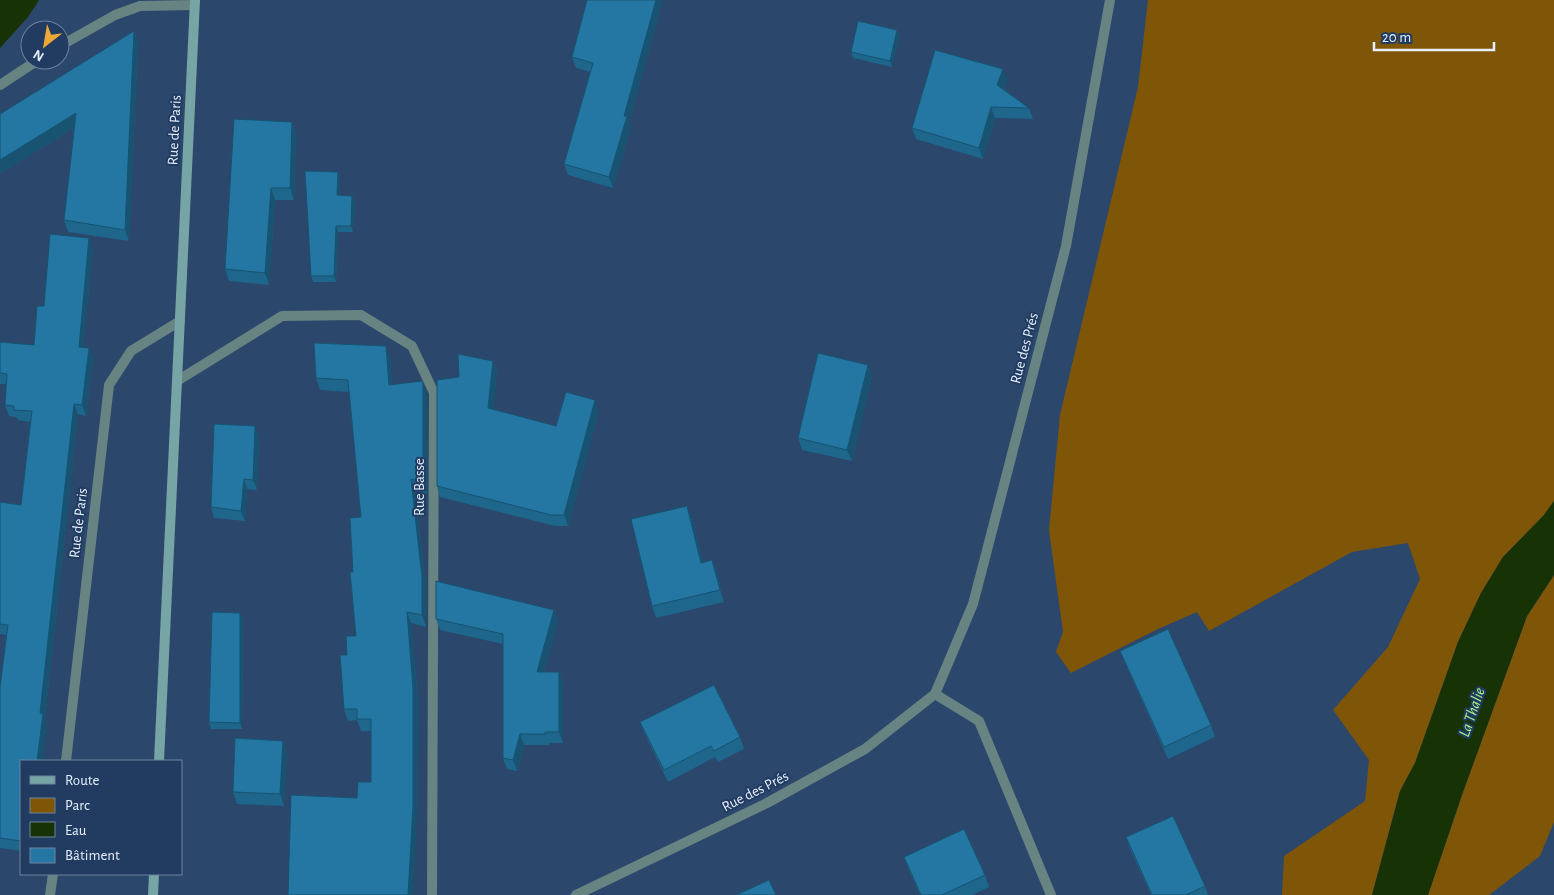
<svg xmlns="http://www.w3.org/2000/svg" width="1554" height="895" font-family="'Alegreya Sans',sans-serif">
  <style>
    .green { fill: #7f5608 }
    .water { fill: #173306 }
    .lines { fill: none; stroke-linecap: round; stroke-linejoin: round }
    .street { stroke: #678382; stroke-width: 10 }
    .secondary { stroke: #77a4a4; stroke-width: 10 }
    .wall { fill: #1e668b }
    .shaded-wall { fill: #185371 }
    .building { fill: #2377a2; stroke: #185371 }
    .labels { text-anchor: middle; stroke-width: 4; stroke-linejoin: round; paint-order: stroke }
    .street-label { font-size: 15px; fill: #e4eefc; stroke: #213c60 }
    .water-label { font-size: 16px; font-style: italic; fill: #acf488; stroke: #213c60 }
  </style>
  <rect width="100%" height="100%" fill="#2b476b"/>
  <g class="green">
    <path d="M1148,0H1554V501L1544,515L1503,557L1481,593L1458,642L1415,763L1400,791L1372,895H1282L1284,856L1365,801L1369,760L1333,710L1388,647L1420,579L1408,543L1352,552L1209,631L1197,612L1158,629L1071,673L1056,652L1063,632L1049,530L1060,415L1138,87Z"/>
    <path d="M1554,575V822L1540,856L1489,895H1428L1463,792L1527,616Z"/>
  </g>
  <g class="water">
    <path d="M0,0H39L28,17L0,48Z"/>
    <path d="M1554,501V575L1527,616L1463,792L1428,895H1372L1400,791L1415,763L1458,642L1481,593L1503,557L1544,515Z"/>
  </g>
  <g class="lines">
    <g class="street">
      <path d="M60,46L115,15L140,6L194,5"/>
      <path d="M0,85L38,60"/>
      <path d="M177,381L282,316L361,315L412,346L434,393L432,895"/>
      <path d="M935,694L979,721L1051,895"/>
      <path d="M66,761L109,385L131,351L180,321"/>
      <path d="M50,895L53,874"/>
      <path d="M576,895L767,803L865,749L935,694L973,604L1066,246L1110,0"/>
    </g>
    <g class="secondary">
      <path d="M159,761L195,0"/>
      <path d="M153,895L154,874"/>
    </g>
  </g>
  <g class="wall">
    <path d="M587,0H663L629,122L631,127L613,188L568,175L564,164L590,72L576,68L572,57Z"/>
    <path d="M897,30L899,36L892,67L853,58L851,52Z"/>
    <path d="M134,31L138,42L129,241L68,232L64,220L74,128L1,173L0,171V114Z"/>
    <path d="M1007,80L1004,89L1029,108L1033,119L995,118L983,159L916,139L912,128Z"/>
    <path d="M292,122L296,133L294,200H275L269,285L229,281L225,269Z"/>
    <path d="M338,172L340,178L339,195L352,196L355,202L353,232H338L336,282H313L311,276Z"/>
    <path d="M93,249L83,347L93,358L86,416L78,414L45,718L47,725L21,761V851L0,848V687L6,635L0,634V502L21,505L30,422L18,420L16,417L9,416L5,405L7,384H0V342L34,345Z"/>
    <path d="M390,357L392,385L427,395V494L415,491L426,588V627L411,623L418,700L417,819L357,798L371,782V731H361L357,720L348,721L344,709L347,655L356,636L361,517L349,392L320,390L316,378Z"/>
    <path d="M493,361L497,372L493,409L556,426L599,411L568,526H555L440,497L437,486L459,377Z"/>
    <path d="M868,365L872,377L852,461L802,450L798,438Z"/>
    <path d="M259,437L257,490L247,489L245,521L214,518L211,507Z"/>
    <path d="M692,518L703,562L712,560L717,572L724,602L656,618L652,606Z"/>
    <path d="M554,610L558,621L544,672H559L563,683V743H549V745H524L517,771L507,769L503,758V644L440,630L436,619Z"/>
    <path d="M240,613L243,619L242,729H211L209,722Z"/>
    <path d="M1120,651L1211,725L1215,737L1168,759L1125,663Z"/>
    <path d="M640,722L740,737L744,749L718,762L715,757L668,782L645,734Z"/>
    <path d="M287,752L284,806L237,804L233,792Z"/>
    <path d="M1126,837L1205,886L1208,895H1151L1130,849Z"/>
    <path d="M904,857L985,875L989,887L972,895H920L908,868Z"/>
  </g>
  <g class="shaded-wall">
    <path d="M656,0H663L629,122L631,127L613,188L609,177L624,116Z"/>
    <path d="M897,30L899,36L892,67L890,61Z"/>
    <path d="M134,31L138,42L129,241L125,230Z"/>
    <path d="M1003,69L1007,80L1001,96L997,85Z"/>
    <path d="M991,107L995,118L983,159L979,148Z"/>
    <path d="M76,113L80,124L1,173L0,169V160Z"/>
    <path d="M292,122L296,133L294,200L290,188Z"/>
    <path d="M338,172L340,178L339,201L337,195Z"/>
    <path d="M271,188L275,200L269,285L265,273Z"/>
    <path d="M352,196L355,202L353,232L351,226Z"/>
    <path d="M336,226L338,232L336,282L334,276Z"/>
    <path d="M89,238L93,249L82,358L79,347Z"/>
    <path d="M386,346L390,357L393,397L389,385Z"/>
    <path d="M89,348L93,358L86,416L82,405Z"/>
    <path d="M493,361L497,372L492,419L488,408Z"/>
    <path d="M868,365L872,377L852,461L847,450Z"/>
    <path d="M423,383L427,395V494L423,482Z"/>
    <path d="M595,400L599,411L568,526L564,515Z"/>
    <path d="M74,404L78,414L45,718L47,725L43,761H37L40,713Z"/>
    <path d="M255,426L259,437L257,490L253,480Z"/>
    <path d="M244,479L247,489L245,521L241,511Z"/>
    <path d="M411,479L415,491L426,588V627L422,615Z"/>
    <path d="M687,506L692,518L706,574L701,563Z"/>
    <path d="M712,560L717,572L724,602L720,590Z"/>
    <path d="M554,610L558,621L541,683L537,672Z"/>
    <path d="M407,612L411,623L418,700L417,819L413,895H408Z"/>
    <path d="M240,613L243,619L242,729L240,723Z"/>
    <path d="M559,672L563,683V743L559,732Z"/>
    <path d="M520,734L524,745L517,771L513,760Z"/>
    <path d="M283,741L287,752L284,806L280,794Z"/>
  </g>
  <g class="building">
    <path d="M587,0H656L624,116H627L609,177L564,164L593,63L572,57Z"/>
    <path d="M858,21L897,30L890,61L851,52Z"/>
    <path d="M134,31L125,230L64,220L76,113L0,160V114Z"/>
    <path d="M935,50L1003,69L997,85L1029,108L991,107L979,148L912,128Z"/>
    <path d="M234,119L292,122L290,188H271L265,273L225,269Z"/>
    <path d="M305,171L338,172L337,195L352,196L351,226H336L334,276H311Z"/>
    <path d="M50,234L89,238L79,347L89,348L82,405L74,404L40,713L43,714L37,761H21V841L0,838V687L8,625L0,624V502L21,505L32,411L14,410V406L5,405L7,374L0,373V342L34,345L37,306H44Z"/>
    <path d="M314,343L386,346L389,385L422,381L423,383V482L411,479L422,577V615L407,612L413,688V807L408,895H288L291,795L357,798L358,782H371V719H357V709H344L340,655H347L346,636H356L350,572H353L350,518L361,517L348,380L316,378Z"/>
    <path d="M818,353L868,365L847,450L798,438Z"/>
    <path d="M458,354L493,361L488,408L556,426L566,392L595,400L564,515H551L437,486V380L459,377Z"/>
    <path d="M214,424L255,426L253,480L244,479L241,511L211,507Z"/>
    <path d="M687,506L701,563L712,560L720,590L652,606L631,519Z"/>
    <path d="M436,581L554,610L537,672H559V732H545V734H520L513,760L503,758V634L436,619Z"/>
    <path d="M212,612L240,613V723L209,722Z"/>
    <path d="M1168,629L1211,725L1164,747L1120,651Z"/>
    <path d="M714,685L740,737L714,751L711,746L664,770L640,722Z"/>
    <path d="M235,738L283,741L280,794L233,792Z"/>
    <path d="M1173,816L1205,886L1186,895H1152L1126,837Z"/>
    <path d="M964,829L985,875L942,895H921L904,857Z"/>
    <path d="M769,880L776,895H736Z"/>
  </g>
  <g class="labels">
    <g class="street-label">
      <text transform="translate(174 130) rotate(-87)" y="5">Rue de Paris</text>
      <text transform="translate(1024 348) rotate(-75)" y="5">Rue des Prés</text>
      <text transform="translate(419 487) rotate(-90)" y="5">Rue Basse</text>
      <text transform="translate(78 523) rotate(-83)" y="5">Rue de Paris</text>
      <text transform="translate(755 791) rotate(-27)" y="5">Rue des Prés</text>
    </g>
    <g class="water-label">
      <text transform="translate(1471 712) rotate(-71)" y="6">La Thalie</text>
    </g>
  </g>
  <rect x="20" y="760" width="162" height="115" fill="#213c60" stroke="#6f839e"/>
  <rect x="30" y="776" width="25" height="8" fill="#77a4a4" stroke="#6f839e"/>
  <text x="65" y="785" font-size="15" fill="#e4eefc">Route</text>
  <rect x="30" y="798" width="25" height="15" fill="#7f5608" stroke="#6f839e"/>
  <text x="65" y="810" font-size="15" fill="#e4eefc">Parc</text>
  <rect x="30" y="822" width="25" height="15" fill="#173306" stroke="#6f839e"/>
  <text x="65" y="835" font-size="15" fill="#e4eefc">Eau</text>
  <rect x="30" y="848" width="25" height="15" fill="#2377a2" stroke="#6f839e"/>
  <text x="65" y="860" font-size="15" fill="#e4eefc">Bâtiment</text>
  <g transform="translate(45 45) rotate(211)"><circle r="24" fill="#213c60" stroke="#6f839e"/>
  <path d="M0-4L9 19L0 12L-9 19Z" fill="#eca93a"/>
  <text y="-8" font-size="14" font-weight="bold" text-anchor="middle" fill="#e4eefc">N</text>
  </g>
  <path d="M1374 42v8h120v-8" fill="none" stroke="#e4eefc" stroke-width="2.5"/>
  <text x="1382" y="42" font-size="15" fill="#e4eefc" stroke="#213c60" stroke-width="4" paint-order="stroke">20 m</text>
</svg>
